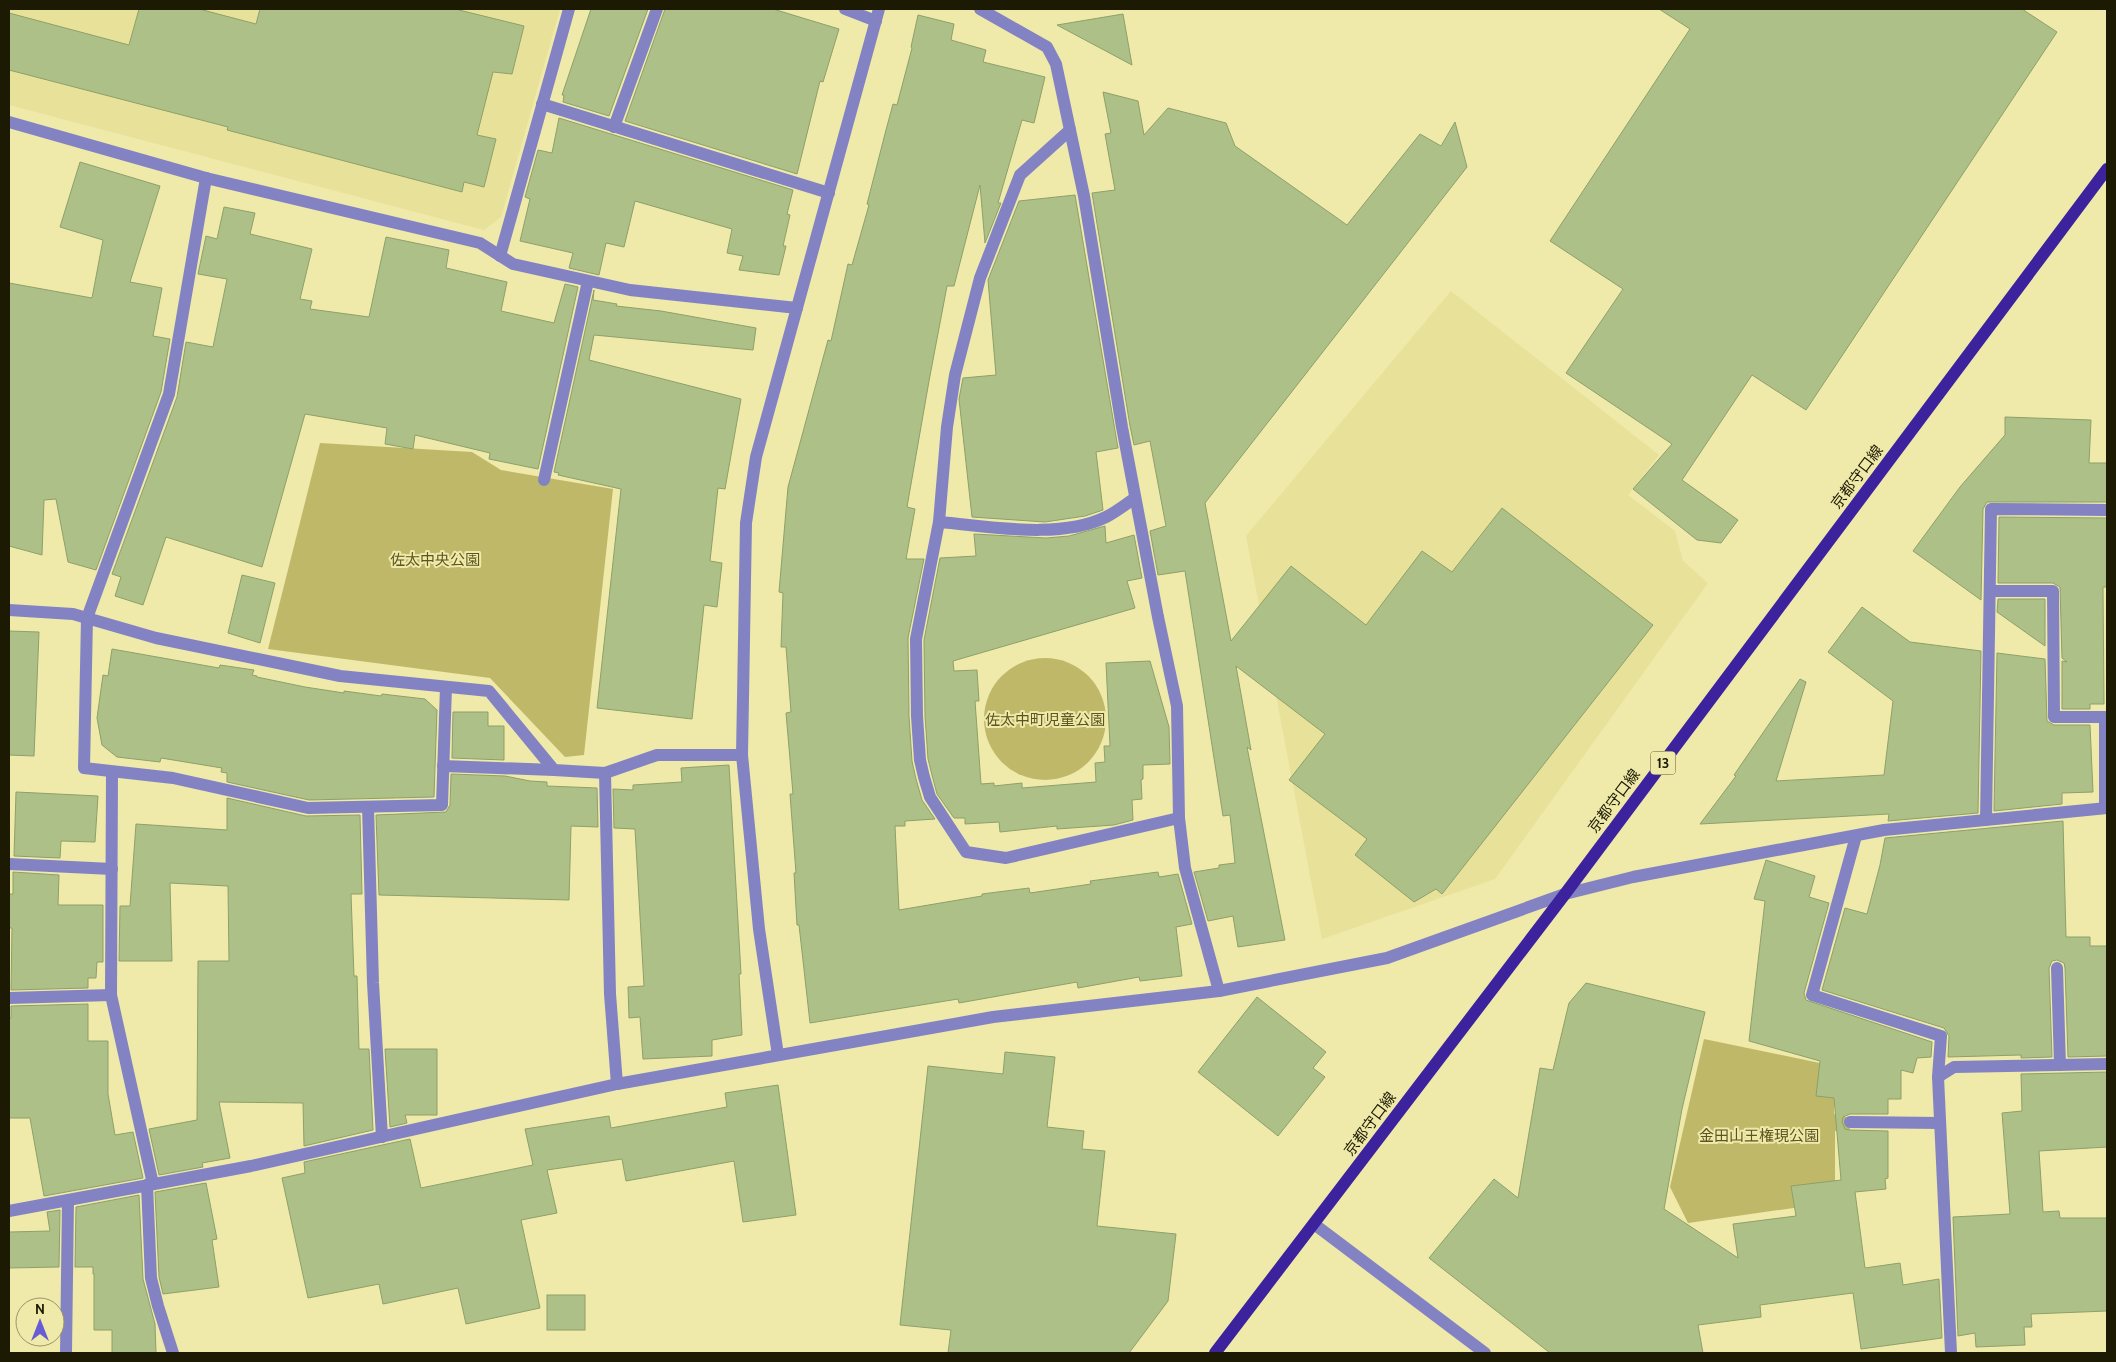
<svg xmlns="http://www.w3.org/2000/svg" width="2116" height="1362" font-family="Cabin,'Noto Sans JP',sans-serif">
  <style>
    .built { fill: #e8e19a }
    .green { fill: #c0b869 }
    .building { fill: #adc087; stroke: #8ea069 }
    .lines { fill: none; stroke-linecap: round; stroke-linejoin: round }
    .lane { stroke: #8383c4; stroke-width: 12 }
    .street { stroke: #8383c4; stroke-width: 12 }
    .primary { stroke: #3d229e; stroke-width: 12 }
    .labels { text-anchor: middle; stroke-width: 4; stroke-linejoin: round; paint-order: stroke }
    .shield { fill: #efe9aa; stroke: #5c5835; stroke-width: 1 }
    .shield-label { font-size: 14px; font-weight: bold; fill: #1d1a03 }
    .street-label { font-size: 15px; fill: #1d1a03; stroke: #efe9aa }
    .park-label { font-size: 15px; fill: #5b551f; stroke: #efe9aa }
  </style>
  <rect width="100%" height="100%" fill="#efe9aa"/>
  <g class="built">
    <path d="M9,9H560L501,217L484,230L9,105Z"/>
    <path d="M1451,291L1659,455L1628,495L1675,531L1683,561L1708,583L1495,879L1322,939L1246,536Z"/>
  </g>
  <g class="green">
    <path d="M320,443L472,452L501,470L613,489L584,755L565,757L490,678L268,649Z"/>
    <circle cx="1045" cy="719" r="61"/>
    <path d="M1704,1039L1834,1066V1114L1850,1118V1130L1835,1131V1202L1688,1223L1670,1187Z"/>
  </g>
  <g class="building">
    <path d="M139,9H199L256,24L260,9H455L524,26L512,74L493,72L477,135L496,139L484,187L464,182L462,192L227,130L228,127L9,70V13L129,45Z"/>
    <path d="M591,9H648L609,116L563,102L564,95H562Z"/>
    <path d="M665,9H773L839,29L823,82L820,81L797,174L625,121Z"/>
    <path d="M1659,9H2022L2057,32L1806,410L1752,375L1682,480L1738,520L1721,543L1697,540L1633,489L1672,444L1566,373L1623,289L1550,241L1690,29Z"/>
    <path d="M1123,14L1132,65L1057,25Z"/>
    <path d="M918,15L954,24L951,40L986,50L983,62L1045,77L1034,123L1022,120L998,203H1001L985,243L980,185L954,286H947L929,381L907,507L915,509L906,559H924L908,638L909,716L912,761L916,779L922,800L935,819L905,821V826H895L899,910L982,896V894L1029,888L1030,893L1091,884L1090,881L1158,872L1159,877L1178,874L1192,924L1176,927L1182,976L1140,981L1139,977L1078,988L1077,982L959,1003L958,999L810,1023L799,925H797L794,873H796L790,794H793L786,713L791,712L786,647H781L783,593L779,592L788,487L828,340L831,341L848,264L852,265L869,205L867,204L886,130L893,104L897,105L912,48L911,47Z"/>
    <path d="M1103,92L1138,101L1144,135L1168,108L1226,123L1235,146L1347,225L1420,134L1441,146L1455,122L1467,167L1205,503L1231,641L1291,566L1366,625L1422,551L1452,572L1502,508L1653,625L1442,894L1436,889L1414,902L1355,855L1367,839L1289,780L1325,734L1236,666L1251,750L1247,747L1285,940L1238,947L1233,916L1208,921L1194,872L1219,868V865L1235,863L1230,815L1223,816L1185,571L1158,575L1150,531L1166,526L1150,441L1134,445L1130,426L1092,193L1115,190L1105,134L1111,133Z"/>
    <path d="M559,118L793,190L787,214L790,215L783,246H786L779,275L739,270L743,256L727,253L732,229L635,201L624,247L606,243L599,275L569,268L573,253L520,241L530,199L525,197L538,150L552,153Z"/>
    <path d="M80,162L160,186L130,282L162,288L153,336L170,339L161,392L96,570L68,562L56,499L44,500L42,555L9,546V283L92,298L103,240L60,227Z"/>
    <path d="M1075,195L1118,448L1096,452L1103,510L1085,516L1045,522L972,517L959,399L963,378L996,375L988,280L1019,201Z"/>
    <path d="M224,207L255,213L250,234L312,249L300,299L312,301L310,309L369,317L386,237L449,250L446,268L507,282L501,311L554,323L565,284L578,287L538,469L489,459L490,453L415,435L413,449L385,444L387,428L305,414L262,567L166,537L143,605L115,596L121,577L112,574L177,397L186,342L213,347L227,279L198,274L206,236L217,239Z"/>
    <path d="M594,290L593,300L617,304L616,306L661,311L756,328L753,350L594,335L589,360L741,399L725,489L718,488L710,561L722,563L717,607L704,605L692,719L597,708L621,489L558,475L559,473L554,472Z"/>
    <path d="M2005,417L2091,420L2089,463H2107V502H1987L1983,509L1981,600L1913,551L1960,487L2005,435Z"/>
    <path d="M1999,517L2107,518V587H2103L2104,704H2090V709H2062V661L2067,662L2062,658L2060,587L2053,583H1998Z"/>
    <path d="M1105,526L1106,543L1134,535L1142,578L1127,581L1135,608L953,661L954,671L977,670L979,701H975L981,784L994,783V786L1022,783V788L1096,782L1095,763L1105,762L1104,746H1110L1106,663L1150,661L1169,727L1170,764L1143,765V779L1141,780L1142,799L1132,800L1133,820L1114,825L1057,829V826L1000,832L999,822L965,824V818H954L937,794L932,775L928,759L925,716L924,640L940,558L976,556L974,534L1046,538L1069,536Z"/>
    <path d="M242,575L275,583L260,643L228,633Z"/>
    <path d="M1998,599H2045V646L1997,612Z"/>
    <path d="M1862,607L1910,642L1981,651L1978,813L1888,821L1889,814L1700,824L1736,776L1734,775L1800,679L1806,682L1776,781L1884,775L1893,701L1828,652Z"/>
    <path d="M9,631L39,632L34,756L9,755Z"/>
    <path d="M112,649L219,668L220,665L254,670L252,675L257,676V677L305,687L344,693V691L381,696L382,694L425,699L437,710L434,797L309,800L227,782V773L221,772L222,768L161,758L160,762L117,757L102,745L97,718L103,675L108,676Z"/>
    <path d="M1997,653L2045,659L2047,721L2054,725H2090L2093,792L2062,793V804L1994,811Z"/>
    <path d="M453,712H488V726H504V760L452,758Z"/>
    <path d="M729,765L741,974H739L742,1035L712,1040V1056L643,1059L640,1017L629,1018L628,987L644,986L635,829L614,828L613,789L633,790V785L682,782L681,768Z"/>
    <path d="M451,774L505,776L530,781L547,782V786L597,788L598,827L571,826L569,900L379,895L376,815L446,812L450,805Z"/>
    <path d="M16,792L98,796L95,842L61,841L60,858L14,856Z"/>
    <path d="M227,798L306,816L360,815L362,894H351L354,976H357L359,1049H369L373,1130L304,1146L303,1103L219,1102L230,1158L202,1163L203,1167L159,1175L149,1129L197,1120L198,961H229L228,886L170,883L172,961H119L120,906H130L136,824L227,830Z"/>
    <path d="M2063,821L2066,937H2090V946H2107V1056L2068,1057L2065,968L2064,963L2057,960L2052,961L2049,968L2052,1057L2021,1058V1055L1948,1057L1949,1036L1944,1028L1822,990L1845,908L1867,914L1880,865L1885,838Z"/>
    <path d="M1766,860L1815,876L1809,897L1829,903L1804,993L1806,1000L1932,1042L1931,1057L1917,1058L1913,1073L1901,1070V1099H1888V1114H1850L1843,1117L1842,1122L1845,1129L1849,1130L1888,1131V1178L1885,1179L1886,1189L1855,1192L1865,1268L1900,1263L1903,1285L1939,1279L1942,1338L1861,1349L1853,1293L1760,1305L1761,1317L1698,1325L1703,1353H1550L1429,1258L1494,1179L1518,1198L1540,1068L1553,1070L1569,1003L1586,983L1705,1012L1682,1109L1664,1209L1738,1258L1733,1224L1796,1216L1791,1186L1841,1180L1834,1098L1816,1096L1820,1061L1749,1041L1765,901L1754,899Z"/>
    <path d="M13,872L59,875L58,905H103V962H97L96,978H88V988L11,990L12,928H9V894H13Z"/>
    <path d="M1257,997L1326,1052L1313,1068L1325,1077L1278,1136L1198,1072Z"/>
    <path d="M88,1004V1041H108V1094L115,1135L133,1132L143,1178L44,1196L30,1118H9V1018H11V1006Z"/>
    <path d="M385,1049H437V1115H405L407,1123L390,1127Z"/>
    <path d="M1005,1052L1055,1057L1047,1127L1084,1131L1082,1149L1105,1151L1097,1226L1176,1234L1168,1301L1129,1353H948L951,1330L900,1325L928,1066L1003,1074Z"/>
    <path d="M2107,1072V1147L2039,1151L2043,1212L2059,1211L2060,1218H2107V1311L2031,1314L2032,1327H2024L2025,1345L1976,1347L1975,1333L1958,1336L1953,1217L2010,1214L2002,1113L2022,1111L2021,1074Z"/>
    <path d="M778,1085L796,1215L743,1222L734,1161L626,1181L622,1159L547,1170L557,1213L521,1220L540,1308L466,1324L458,1288L383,1304L379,1284L308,1298L282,1178L305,1173L304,1162L410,1139L421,1188L533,1165L525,1129L609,1116L611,1128L727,1107L725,1093Z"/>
    <path d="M206,1183L217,1239L212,1240L219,1287L163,1294L159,1277L155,1192Z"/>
    <path d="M139,1195L143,1279L155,1324L156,1353H112V1330H94V1274H93V1267H75L76,1207Z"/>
    <path d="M60,1210L59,1267L9,1268V1232L50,1231L47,1212Z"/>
    <rect x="547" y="1295" width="38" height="35"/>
  </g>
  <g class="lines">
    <g class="lane">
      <path d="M544,480L588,281"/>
      <path d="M1990,591H2053L2054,717H2105V808"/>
      <path d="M443,766L554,770"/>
      <path d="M1986,820L1991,509L2107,510"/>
      <path d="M1856,836L1812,995L1941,1036L1938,1077"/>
      <path d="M9,864L112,869"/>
      <path d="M2057,968L2060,1065"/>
      <path d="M1850,1122L1940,1123"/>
      <path d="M147,1185L151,1278L158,1306L173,1353"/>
      <path d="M66,1353L68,1200"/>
    </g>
    <g class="street">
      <path d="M845,9L876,21"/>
      <path d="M980,9L1047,47L1056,64L1084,196L1122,427L1158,617L1177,706L1179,818L1185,868L1219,991"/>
      <path d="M542,104L829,193"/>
      <path d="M9,122L206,178L480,243L513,264L630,290L797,308"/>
      <path d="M614,127L657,9"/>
      <path d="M1070,130L1020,175L980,278L955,375L947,427L939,522L916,639L917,716L920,760L924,777L930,797L966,852L1006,858L1179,818"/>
      <path d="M206,178L169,394L87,618L84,768L173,778L308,808L442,805L446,687"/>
      <path d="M500,256L569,9"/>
      <path d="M939,522C989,526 1059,540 1106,517C1116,512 1126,504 1135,498"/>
      <path d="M9,610L73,614L156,638L340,676L489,691L554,770L605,773L657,755H742"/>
      <path d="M112,773L111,995L153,1184"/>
      <path d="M605,773L610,994L617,1084"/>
      <path d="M368,807L373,983L382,1137"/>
      <path d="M9,998L111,995"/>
      <path d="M778,1055L759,929L742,755L746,523L756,457L879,9"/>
      <path d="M9,1211L251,1166L617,1084L993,1017L1219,991L1387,958L1565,894L1633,877L1884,830L2107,808"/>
      <path d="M1314,1224L1485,1353"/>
      <path d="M1951,1353L1938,1077L1954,1067L2107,1064"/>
    </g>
    <path class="primary" d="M1215,1353L1565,894L2107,169"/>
  </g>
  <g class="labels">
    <rect class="shield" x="1650.5" y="751.5" width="25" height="23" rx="4"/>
    <g class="shield-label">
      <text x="1663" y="768">13</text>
    </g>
    <g class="street-label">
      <text transform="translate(1857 477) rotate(-53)" y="5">京都守口線</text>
      <text transform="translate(1614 801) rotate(-53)" y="5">京都守口線</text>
      <text transform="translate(1370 1124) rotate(-53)" y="5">京都守口線</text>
    </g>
    <g class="park-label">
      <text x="435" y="565">佐太中央公園</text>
      <text x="1045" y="725">佐太中町児童公園</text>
      <text x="1759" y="1141">金田山王権現公園</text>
    </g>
  </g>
  <rect width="2116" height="1362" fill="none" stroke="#1d1a03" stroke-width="20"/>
  <g transform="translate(40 1322)"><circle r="24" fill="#efe9aa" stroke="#9b9667"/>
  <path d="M0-4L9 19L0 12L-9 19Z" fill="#685cd5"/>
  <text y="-8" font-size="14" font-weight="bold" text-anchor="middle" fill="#1d1a03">N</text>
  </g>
</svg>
